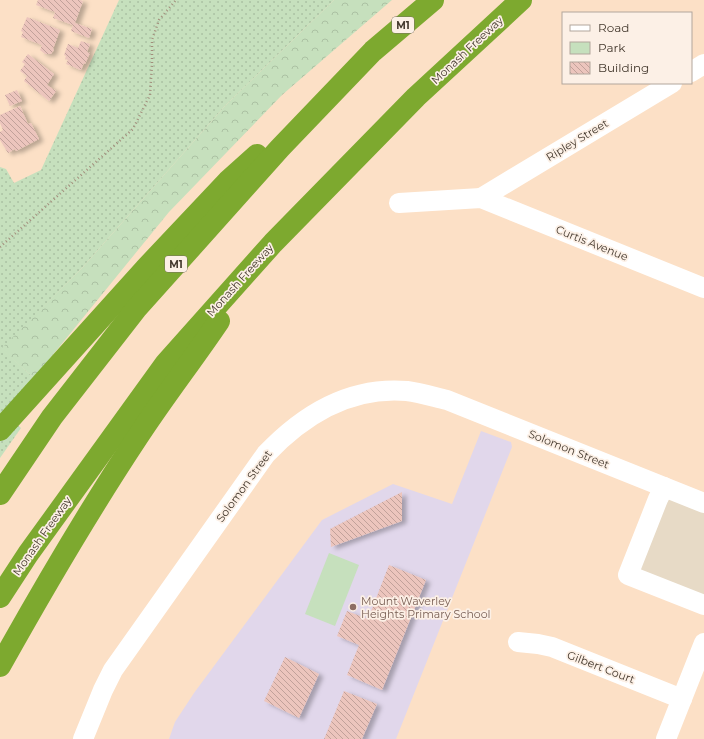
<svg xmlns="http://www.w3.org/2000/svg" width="704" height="739" font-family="Montserrat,sans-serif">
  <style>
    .commercial { fill: #e7dac6 }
    .education { fill: #e1d7eb }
    .green { fill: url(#green-dots) }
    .forest { fill: url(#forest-crowns) }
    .pitch { fill: #c6e0bd }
    .building { fill: url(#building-back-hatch); filter: url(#shadow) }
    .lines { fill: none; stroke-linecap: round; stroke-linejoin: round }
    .path { stroke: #a28e7c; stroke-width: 2.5; stroke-dasharray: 1 3; stroke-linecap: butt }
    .minor { stroke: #fff; stroke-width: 20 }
    .highway { stroke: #7da92f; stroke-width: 22 }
    .education-dot { fill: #8d6e63; stroke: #fcf0e6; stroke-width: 1.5 }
    .labels { text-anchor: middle; stroke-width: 3.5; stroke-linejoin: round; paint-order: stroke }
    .shield { fill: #fcf0e6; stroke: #7a6e64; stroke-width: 1 }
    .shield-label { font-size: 10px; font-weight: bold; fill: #42372c }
    .street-label { font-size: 11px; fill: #42372c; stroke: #fcf0e6 }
    .education-label { font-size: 11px; fill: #785e54; stroke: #fcf0e6; text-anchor: start }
  </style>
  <defs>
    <pattern id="green-dots" width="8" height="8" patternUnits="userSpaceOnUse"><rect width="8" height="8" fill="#c6e0bd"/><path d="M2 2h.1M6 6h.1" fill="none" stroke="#abc1a3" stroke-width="1.8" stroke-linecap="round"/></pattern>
    <pattern id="forest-crowns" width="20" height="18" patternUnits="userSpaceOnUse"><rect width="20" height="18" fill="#c6e0bd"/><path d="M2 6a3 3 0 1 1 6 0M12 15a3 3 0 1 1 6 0" fill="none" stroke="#abc1a3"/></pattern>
    <pattern id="building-back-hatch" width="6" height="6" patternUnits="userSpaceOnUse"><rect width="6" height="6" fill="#ecc5bd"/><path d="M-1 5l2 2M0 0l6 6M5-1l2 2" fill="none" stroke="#c1a19a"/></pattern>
    <filter id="shadow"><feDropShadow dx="4.5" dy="2.5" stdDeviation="2" flood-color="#0004"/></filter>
  </defs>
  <rect width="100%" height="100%" fill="#fce0c6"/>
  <path class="commercial" d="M655,492L704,512V610L622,577Z"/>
  <path class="education" d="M481,431L511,442L512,447L396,739H169L175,722L194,693L322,520L393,484L452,504Z"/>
  <g class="green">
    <path d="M119,0H334L225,106L82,268L2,349L34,378L0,414V167L6,169L14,183L41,170Z"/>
    <path d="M16,424L21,428L0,458V441Z"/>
  </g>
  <path class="forest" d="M334,0H392L282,95L169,212L34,378L1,349L82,268L225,106Z"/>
  <path class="pitch" d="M329,553L359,565L335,626L305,614Z"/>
  <g class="building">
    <path d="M38,0H80L83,1L75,23L92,29L89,38L71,31L73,25L53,18L55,12L36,5Z"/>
    <path d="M27,17L60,30L53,49L54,50L51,54H45L40,50L42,45L21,37L23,32L21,31Z"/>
    <path d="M81,41L90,44L87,52L90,53L85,64L84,63L81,70L66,64L68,60L65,59L66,56L64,55L68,44L78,48Z"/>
    <path d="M28,54L54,74L47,85L56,91L49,101L24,81L27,76L20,71L25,64L22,62Z"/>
    <path d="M17,90L22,101L10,106L5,95Z"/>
    <path d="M20,106L28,124L31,123L39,139L16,151L15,149L8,153L0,140V132L3,130L0,123V115Z"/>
    <path d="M402,492V521L331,547L330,529Z"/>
    <path d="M389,565L426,580L382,690L347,675L359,645L337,636L347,611L368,619Z"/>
    <path d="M285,657L319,674L299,718L264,701Z"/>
    <path d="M344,691L377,704L362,739H324Z"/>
  </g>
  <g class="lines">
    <path class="path" d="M0,247L133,129L150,95L152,64V40L159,20L176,0"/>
    <g class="minor">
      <path d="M691,72L704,64"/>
      <path d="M481,198L672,83"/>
      <path d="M399,203L481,198L704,288"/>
      <path d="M664,487L658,499L628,575L704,605"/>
      <path d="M518,642L538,644L552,647L682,699"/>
      <path d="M83,739L103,690L113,670L266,454C304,414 350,386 407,391C421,393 434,397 447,400L704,503"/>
      <path d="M666,739L704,643"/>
    </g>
    <g class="highway">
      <path d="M0,430L145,269L228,181L257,155"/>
      <path d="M0,494L52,417L136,309L280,148L373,51L433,0"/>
      <path d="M0,597L28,554L166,363L273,243L416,97L521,0"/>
      <path d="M0,666C43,589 88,512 137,438C163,398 192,361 219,321"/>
    </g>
  </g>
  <circle class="education-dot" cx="353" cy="607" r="4"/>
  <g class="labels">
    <g class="shield">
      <rect x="392" y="17" width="22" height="16" rx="3"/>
      <rect x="165" y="256" width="22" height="16" rx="3"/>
    </g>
    <g class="shield-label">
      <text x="403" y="29">M1</text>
      <text x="176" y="268">M1</text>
    </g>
    <g class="street-label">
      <text transform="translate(467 50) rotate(-43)" y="4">Monash Freeway</text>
      <text transform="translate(577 140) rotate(-31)" y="4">Ripley Street</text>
      <text transform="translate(592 243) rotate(22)" y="4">Curtis Avenue</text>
      <text transform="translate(240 280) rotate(-48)" y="4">Monash Freeway</text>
      <text transform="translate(569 449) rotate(22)" y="4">Solomon Street</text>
      <text transform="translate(244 486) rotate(-54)" y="4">Solomon Street</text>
      <text transform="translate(42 536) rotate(-55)" y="4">Monash Freeway</text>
      <text transform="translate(601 667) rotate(21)" y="4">Gilbert Court</text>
    </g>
    <g class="education-label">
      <text x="361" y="605">Mount Waverley<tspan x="361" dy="13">Heights Primary School</tspan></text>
    </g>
  </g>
  <rect x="562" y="12" width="130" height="72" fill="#fcf0e6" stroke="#b2a69c"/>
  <rect x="570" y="25" width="20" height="6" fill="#ffffff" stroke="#b2a69c"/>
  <text x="598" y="32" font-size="12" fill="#42372c">Road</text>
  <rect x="570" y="42" width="20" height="12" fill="#c6e0bd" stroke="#b2a69c"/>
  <text x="598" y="52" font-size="12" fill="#42372c">Park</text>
  <rect x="570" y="62" width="20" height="12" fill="url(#building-back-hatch)" stroke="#b2a69c"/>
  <text x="598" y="72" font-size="12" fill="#42372c">Building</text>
</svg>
